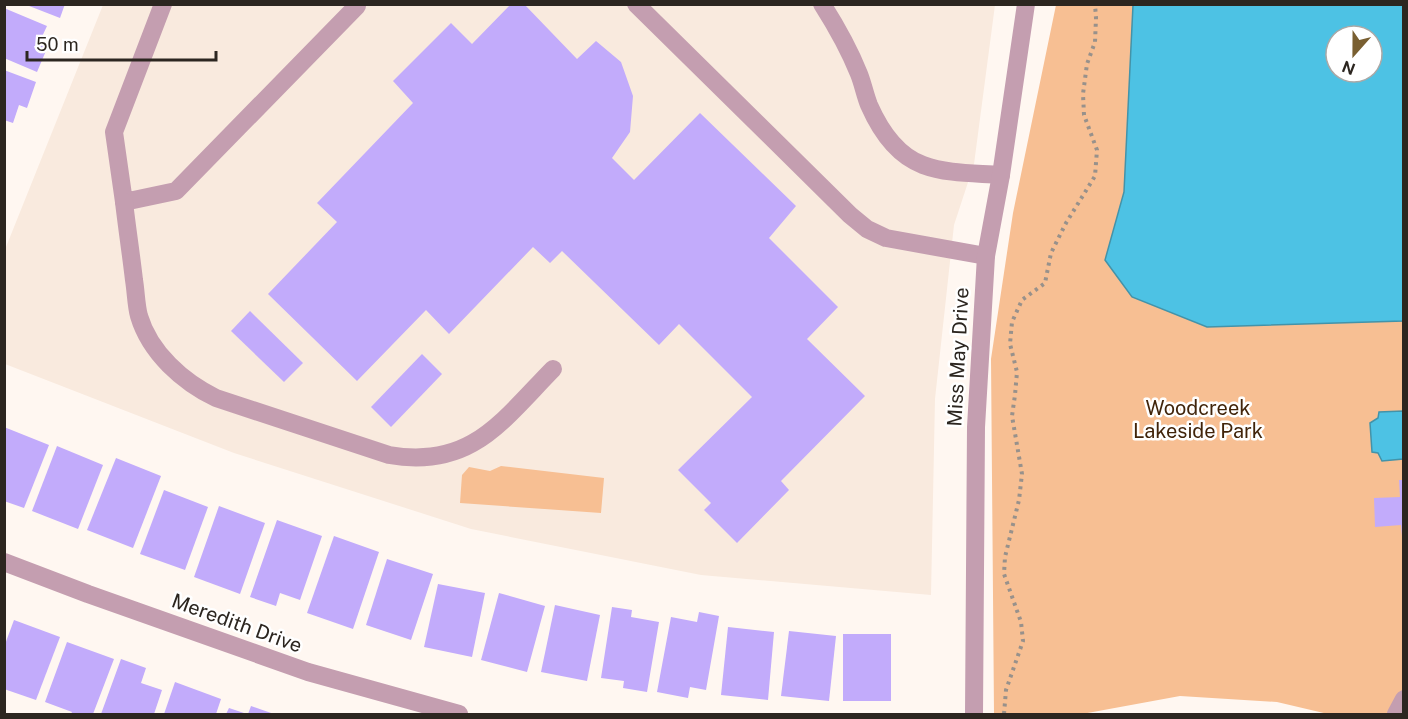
<svg xmlns="http://www.w3.org/2000/svg" width="1408" height="719" font-family="'Public Sans',sans-serif">
  <style>
    .built { fill: #f9eade }
    .green { fill: #f7bf93; fill-rule: evenodd }
    .water { fill: #4dc2e4; stroke: #4393a9; stroke-width: 1.5; fill-rule: evenodd }
    .building { fill: #c2abfb }
    .lines { fill: none; stroke-linecap: round; stroke-linejoin: round }
    .path { stroke: #98918b; stroke-width: 4; stroke-dasharray: 3 4.5; stroke-linecap: butt }
    .minor { stroke: #c49eb0; stroke-width: 18 }
    .labels { text-anchor: middle; stroke-width: 5; stroke-linejoin: round; paint-order: stroke }
    .street-label { font-size: 20px; fill: #2c2620; stroke: #fff }
    .park-label { font-size: 20px; fill: #41240a; stroke: #fff }
  </style>
  <rect width="100%" height="100%" fill="#fff7f1"/>
  <path class="built" d="M103,5H995L974,164L954,225L935,399L931,595L701,575L471,529L234,453L5,364L4,252Z"/>
  <g class="green">
    <path d="M1056,5H1403V714H1328L1277,702L1180,696L1082,714H995L994,713L991,359L1013,213ZM1336,36H1372V72H1336Z"/>
    <path d="M501,466L604,478L601,513L460,503L462,475L469,467L490,471Z"/>
  </g>
  <g class="water">
    <path d="M1133,5H1403V321L1207,327L1132,297L1105,260L1124,192ZM1336,36H1372V72H1336Z"/>
    <path d="M1403,411V459L1382,461L1378,453L1372,452L1370,423L1378,418L1379,412Z"/>
  </g>
  <g class="building">
    <path d="M24,4H65L60,18Z"/>
    <path d="M511,4H524L577,59L596,41L621,62L633,96L630,132L612,158L634,180L700,113L796,206L769,238L838,307L807,339L865,396L781,481L789,490L737,543L704,510L711,503L678,470L752,397L679,324L659,345L562,251L550,263L533,247L449,334L426,310L357,381L268,294L337,222L317,203L413,103L393,81L451,23L472,44Z"/>
    <path d="M4,8L47,26L39,43L48,46L37,72L4,58Z"/>
    <path d="M4,70L36,82L27,108L19,105L13,123L4,120Z"/>
    <path d="M250,311L303,363L284,382L231,331Z"/>
    <path d="M422,354L442,374L391,427L371,407Z"/>
    <path d="M4,427L49,445L24,508L4,501Z"/>
    <path d="M57,446L103,465L78,529L32,511Z"/>
    <path d="M116,458L161,476L133,548L87,530Z"/>
    <path d="M1399,480H1404V536H1402L1401,525L1375,527L1374,498L1400,497Z"/>
    <path d="M164,490L208,507L185,570L140,554Z"/>
    <path d="M219,506L265,523L240,594L194,577Z"/>
    <path d="M277,520L322,536L300,600L280,593L276,606L250,597Z"/>
    <path d="M334,536L379,552L353,629L307,613Z"/>
    <path d="M387,559L433,574L411,640L366,625Z"/>
    <path d="M438,584L485,593L472,657L424,647Z"/>
    <path d="M499,593L545,606L527,672L481,660Z"/>
    <path d="M555,605L600,615L587,681L541,672Z"/>
    <path d="M612,607L632,610L631,617L659,622L647,692L623,688L624,681L601,678Z"/>
    <path d="M699,612L719,616L706,690L690,687L688,698L657,692L671,617L697,622Z"/>
    <path d="M14,620L60,637L36,700L4,689V647Z"/>
    <path d="M728,627L774,632L768,700L721,695Z"/>
    <path d="M789,631L836,636L829,701L781,696Z"/>
    <rect x="843" y="634" width="48" height="67"/>
    <path d="M67,642L114,659L93,714H71L72,712L45,702Z"/>
    <path d="M121,659L146,668L141,683L162,690L154,714H101Z"/>
    <path d="M175,682L221,699L216,714H164Z"/>
    <path d="M251,706L274,714H248Z"/>
    <path d="M229,708L247,714H226Z"/>
  </g>
  <g class="lines">
    <path class="path" d="M1004,714L1006,690L1023,641L1021,622L1004,574L1005,557L1019,500L1022,474L1012,416L1015,395L1017,372L1010,344L1012,322L1022,300L1045,283L1051,253L1066,223L1095,176L1097,150L1084,115L1083,94L1087,64L1095,42L1096,18L1095,4"/>
    <g class="minor">
      <path d="M163,4L114,132L124,202L176,191L357,6L355,4"/>
      <path d="M636,4L850,215L867,229L886,238L986,256"/>
      <path d="M822,4C836,26 849,49 859,74C863,84 865,95 869,105C880,130 896,155 923,165C947,174 975,173 1001,175"/>
      <path d="M124,202C127,228 131,254 134,280C136,292 136,305 139,316C150,353 183,382 216,398L389,455C471,469 501,422 553,369"/>
      <path d="M4,562L88,594L308,672L459,714"/>
      <path d="M974,714L976,427L986,256L1001,175L1026,4"/>
      <path d="M1396,714L1404,699"/>
    </g>
  </g>
  <g class="labels">
    <g class="street-label">
      <text transform="translate(958 357) rotate(-87)" y="7">Miss May Drive</text>
      <text transform="translate(237 623) rotate(20)" y="7">Meredith Drive</text>
    </g>
    <g class="park-label">
      <text x="1198" y="415">Woodcreek<tspan x="1198" dy="23">Lakeside Park</tspan></text>
    </g>
  </g>
  <rect width="1408" height="719" fill="none" stroke="#2c2620" stroke-width="12"/>
  <g transform="translate(1354 54) rotate(201)"><circle r="28" fill="#ffffff" stroke="#aba8a6" stroke-width="1.5"/>
  <path d="M0-4.5L10 22L0 15L-10 22Z" fill="#795f31"/>
  <text y="-9" font-size="16" font-weight="bold" text-anchor="middle" fill="#2c2620">N</text>
  </g>
  <path d="M27 51v9h189v-9" fill="none" stroke="#2c2620" stroke-width="3"/>
  <text x="36" y="51" font-size="18" fill="#2c2620" stroke="#ffffff" stroke-width="4.5" paint-order="stroke">50 m</text>
</svg>
